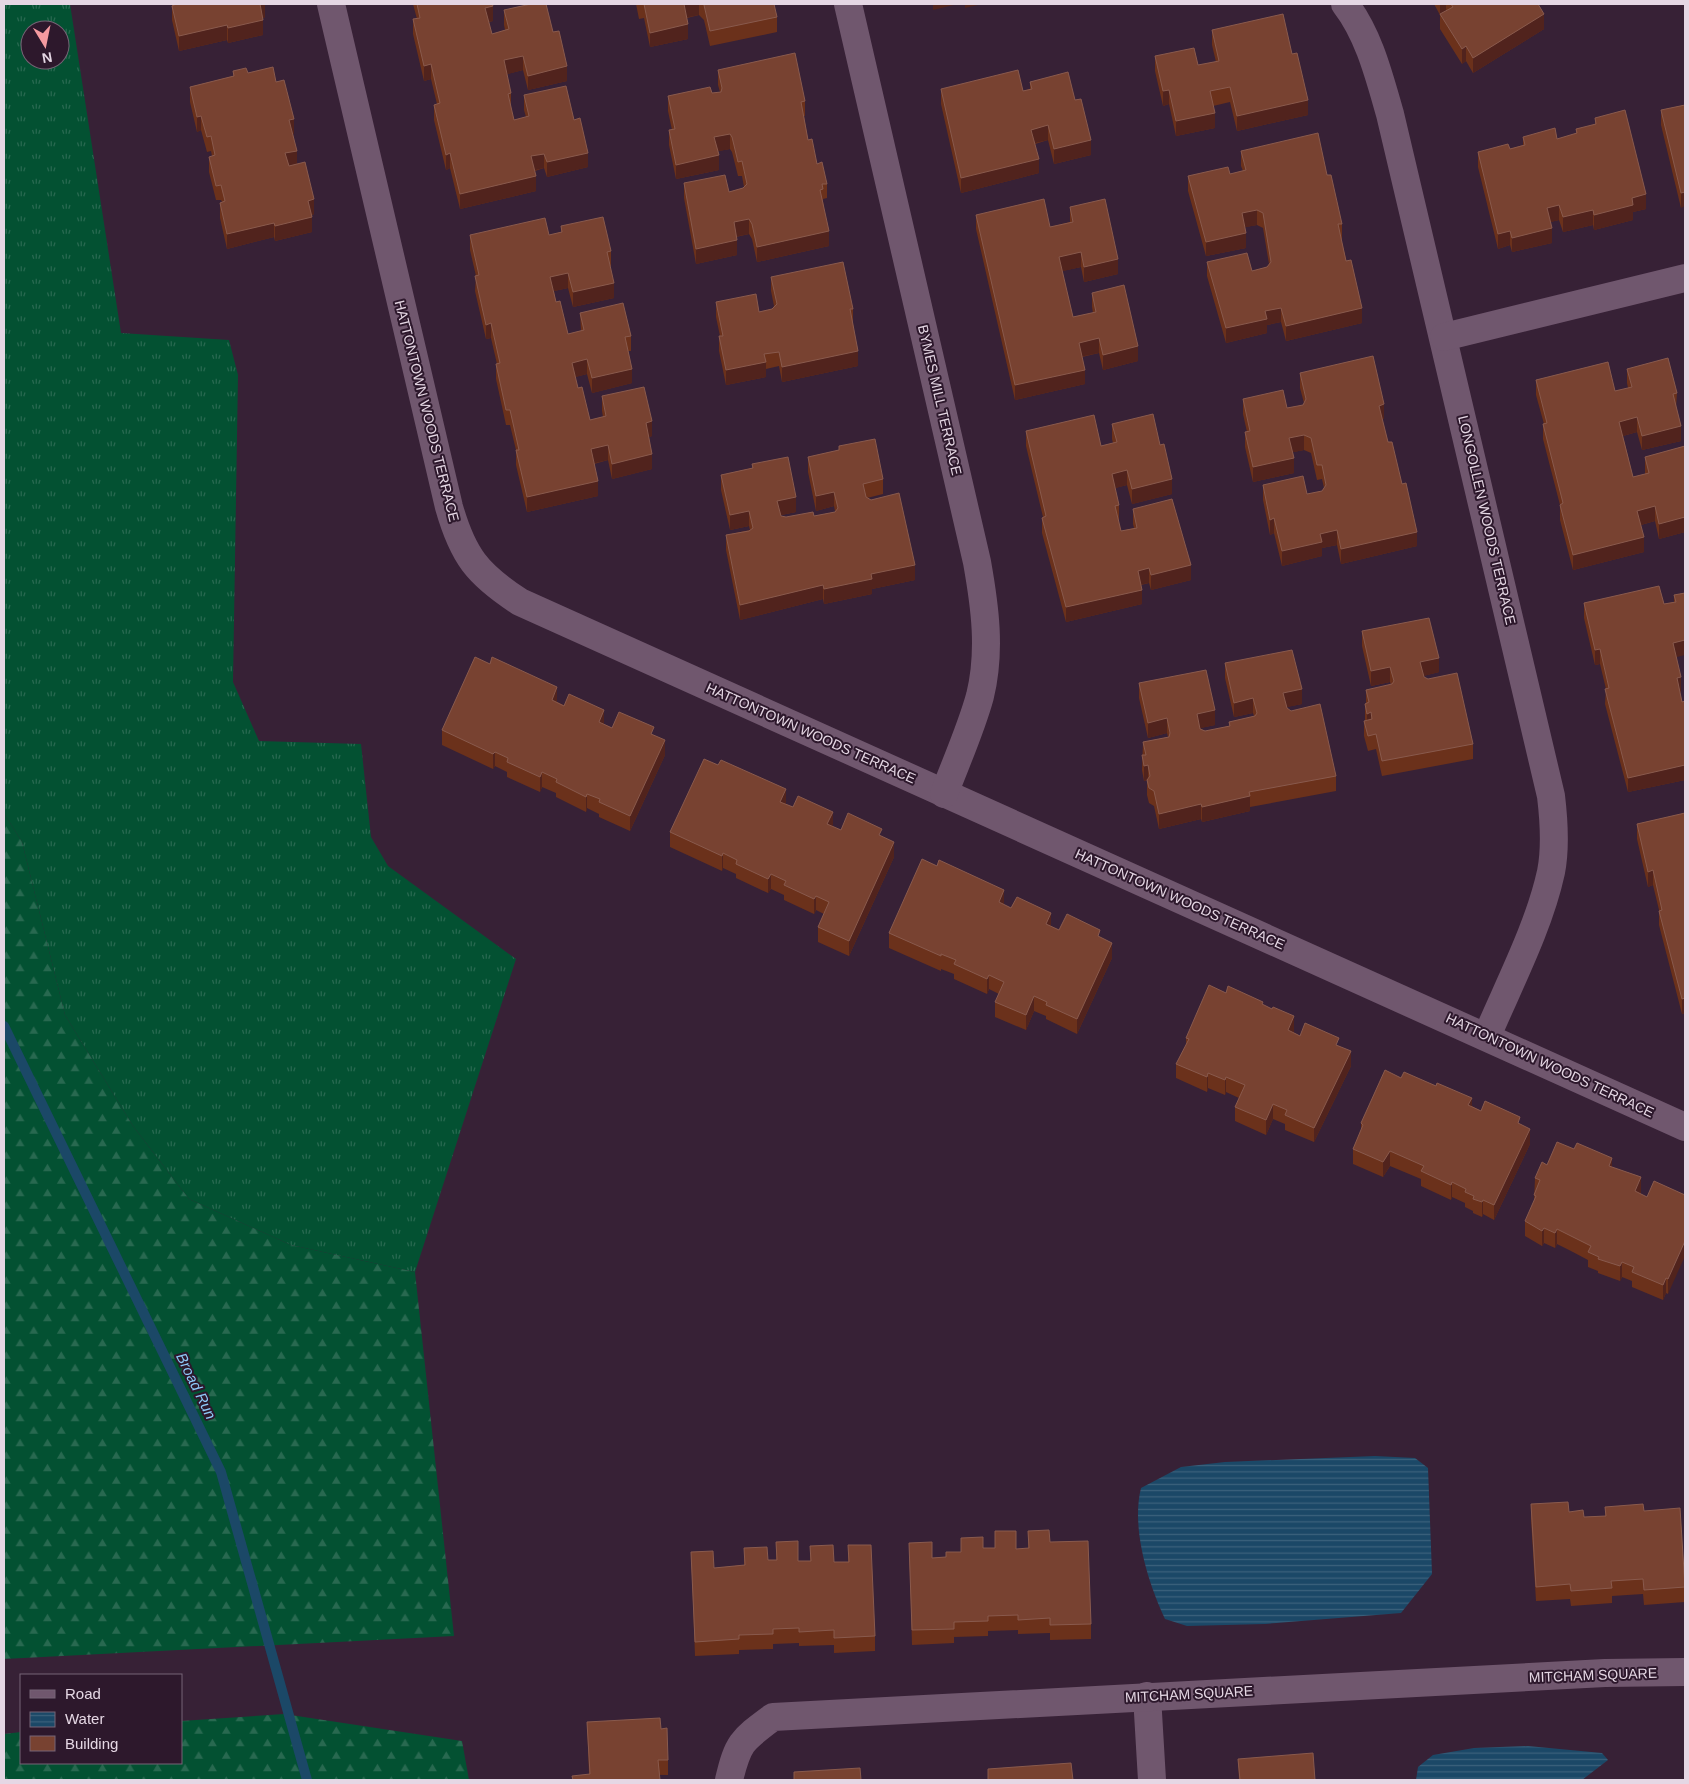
<svg xmlns="http://www.w3.org/2000/svg" width="1689" height="1784" font-family="Helvetica,sans-serif">
  <style>
    .grass { fill: url(#grass-tufts); fill-rule: evenodd }
    .forest { fill: url(#forest-firs) }
    .water { fill: url(#water-rules) }
    .lines { fill: none; stroke-linecap: round; stroke-linejoin: round }
    .stream { stroke: #1b4867; stroke-width: 10 }
    .minor { stroke: #70576e; stroke-width: 28 }
    .wall { fill: #6b311b }
    .shaded-wall { fill: #51231d }
    .building { fill: #784231; stroke: #895a4d }
    .labels { text-anchor: middle; stroke-width: 4; stroke-linejoin: round; paint-order: stroke }
    .street-label { font-size: 14px; fill: #e5d7e4; stroke: #2d182c }
    .water-label { font-size: 15px; font-style: italic; fill: #8dc9f8; stroke: #2d182c }
  </style>
  <defs>
    <pattern id="grass-tufts" width="24" height="20" patternUnits="userSpaceOnUse" patternTransform="scale(1.25)"><rect width="24" height="20" fill="#035132"/><path d="M3 7l-1-3M5 7V3M7 7l1-3M15 17l-1-3M17 17v-4M19 17l1-3" fill="none" stroke="#286950"/></pattern>
    <pattern id="forest-firs" width="22" height="20" patternUnits="userSpaceOnUse" patternTransform="scale(1.25)"><rect width="22" height="20" fill="#035132"/><path d="M5 1l3.5 6h-7zM16 11l3.5 6h-7z" fill="#286950"/></pattern>
    <pattern id="water-rules" width="6" height="5" patternUnits="userSpaceOnUse" patternTransform="scale(1.25)"><rect width="6" height="5" fill="#1b4867"/><path d="M0 2.5h6" fill="none" stroke="#3c627d"/></pattern>
  </defs>
  <rect width="100%" height="100%" fill="#372136"/>
  <path class="grass" d="M4,4H70L121,333L229,340L238,375L233,682L259,741L361,744L371,837L388,866L516,959L415,1272L291,1245L189,1199L133,1126L65,1015L22,842L4,813ZM30,30H60V60H30Z"/>
  <g class="forest">
    <path d="M4,813L22,842L65,1015L133,1126L189,1199L291,1245L415,1272L454,1636L4,1659Z"/>
    <path d="M284,1714L462,1741L469,1780H4V1734L21,1732V1763H181V1721Z"/>
  </g>
  <g class="water">
    <path d="M1375,1456L1415,1458L1428,1468L1432,1574L1401,1613L1265,1624L1187,1626L1165,1619C1148,1583 1131,1528 1141,1488L1181,1467L1225,1462Z"/>
    <path d="M1528,1746L1602,1753L1608,1760L1582,1780H1416L1418,1767L1433,1755L1474,1748Z"/>
  </g>
  <g class="lines">
    <path class="stream" d="M4,1026L221,1472L307,1780"/>
    <g class="minor">
      <path d="M331,4L449,507C463,556 477,574 520,602L1685,1127"/>
      <path d="M848,4L977,562C985,607 991,651 980,696C971,729 956,762 944,794"/>
      <path d="M1345,4C1369,35 1379,76 1390,114L1551,796C1554,821 1556,847 1551,872C1539,927 1509,984 1487,1036"/>
      <path d="M1444,337L1685,278"/>
      <path d="M1147,1696L1152,1780"/>
      <path d="M729,1780C738,1742 742,1740 773,1717L1605,1673L1685,1672"/>
    </g>
  </g>
  <g class="wall">
    <path d="M172,4H265V17L263,18V35L228,43L227,40L179,51L172,20Z"/>
    <path d="M413,4H492L493,21L489,22L492,34L505,30L504,25V10L553,32L567,81L528,90L523,70L507,74L511,93V108L514,120L526,117L524,110V95L574,120L588,167L547,177L544,168L535,171L536,191L460,209L450,168L446,170L434,120V105L437,104L431,79L424,81L413,34V19H417Z"/>
    <path d="M636,4H774L777,17V32L710,46L704,20L699,15L687,18L688,39L650,47L644,18L639,19Z"/>
    <path d="M1434,4H1538L1544,29L1473,73L1466,61L1462,64L1440,29V15Z"/>
    <path d="M1212,30L1292,54L1308,115L1237,131L1230,102L1213,106L1215,128L1176,136L1169,104L1163,106L1155,71V56L1198,65L1216,62L1212,45Z"/>
    <path d="M718,70L805,101V116H804L808,140L817,164L827,184V198L823,199V201L829,246L757,262L752,239L749,234L736,237L737,255L696,264L684,198V183L729,192L743,188L744,187L742,176H738L732,152L730,149L718,151L719,170L676,179L669,145V130H672L668,111V96L712,93L720,92L718,85Z"/>
    <path d="M233,71L248,73L276,82L294,134H293L297,164L314,214L312,215V232L275,241L274,237L227,249L220,218V203L222,202L221,200H216L209,172V157L212,156L211,151L207,152L201,130L197,132L190,102V87L233,76Z"/>
    <path d="M1030,82L1075,100L1091,155L1054,164L1048,140L1035,144L1039,173L961,193L941,104V89L1023,91L1030,89Z"/>
    <path d="M1685,105L1681,208L1661,125V110Z"/>
    <path d="M1595,118L1646,209L1633,212V220L1594,230L1593,225L1563,232L1559,220L1550,222L1552,243L1512,252L1510,245L1498,249L1478,167V152L1510,149L1523,145V137L1557,139L1576,134V129L1595,125Z"/>
    <path d="M1241,151L1327,175L1342,224V239H1341L1362,323L1286,341L1281,322L1267,325V333L1226,343L1207,276V262L1252,271L1267,267L1269,264L1263,228L1257,225L1245,227L1246,248L1206,256L1188,191V176L1230,174L1243,171L1241,166Z"/>
    <path d="M1070,207L1118,274L1084,282L1081,267L1062,271L1073,317L1093,313L1092,307V293L1138,361L1103,370L1099,353L1082,357L1085,384L1015,400L976,229V215L1050,227L1070,222Z"/>
    <path d="M561,226L611,251V266H610L614,298L573,307L568,288L554,291L556,302L568,334L581,331L580,313L631,336V351H628L632,383L592,393L587,374L575,377L578,388L590,420L603,417L602,411V396L652,436L649,437L652,469L612,479L608,460L594,464L598,496L527,512L516,465V450L510,425H506L496,379V364H497L491,338L486,339L475,291L476,276L470,250V235H549L561,232Z"/>
    <path d="M771,277L853,309V324L858,366L782,382L779,366L766,369V377L726,385L719,351V336H720L716,317V302L759,312L772,309L774,306L771,291Z"/>
    <path d="M1627,369L1677,393L1676,408L1681,441L1642,450L1637,432L1623,436L1633,477L1645,474V457L1685,446V532L1659,539L1655,521L1641,525L1644,552L1573,570L1560,520V505L1543,439V424H1544L1536,395V380L1615,391L1628,388L1627,383Z"/>
    <path d="M1300,373L1384,419H1382L1388,442L1402,484L1417,546L1341,564L1337,545L1322,548V556L1282,566L1274,533L1270,535L1263,500V485L1307,494L1322,491L1324,488L1322,479L1317,480L1311,453L1304,450L1293,452L1294,473L1253,482L1245,447V432H1247L1243,414V399L1287,408L1303,405L1304,403L1300,388Z"/>
    <path d="M1112,424L1172,494L1132,504L1127,485L1115,488L1119,505V520H1118L1121,531L1134,528L1133,524V509L1191,580L1151,590L1149,583L1141,585L1142,604L1066,622L1042,533V518L1043,517L1026,446V431L1101,446L1113,443L1112,439Z"/>
    <path d="M839,446L883,479V494L867,498L915,580L872,589V594L824,604L823,599L740,620L726,550V535L750,530L749,526L730,530L721,490V475L752,468V464L796,512L781,515V516L786,517L814,516L835,512V511L834,506L816,511L808,472V457L839,450Z"/>
    <path d="M1685,593L1676,657L1681,692H1680L1682,702L1685,701V780L1628,792L1605,704L1606,689L1600,664L1595,665L1584,618V603L1664,604L1674,602V595Z"/>
    <path d="M1362,631L1439,672L1423,676L1473,744V759L1382,776L1376,749L1368,751L1364,736V721H1365V704L1366,703V690L1391,685L1390,682L1371,686L1362,646Z"/>
    <path d="M1225,663L1302,704L1286,707L1336,776V791L1250,807V811L1202,822L1201,819L1159,829L1154,806L1149,803L1147,795V780L1144,781L1142,770L1143,742L1168,737L1167,733L1148,738L1139,698V683L1215,725L1200,728L1205,731L1229,726V722L1254,716L1253,713L1234,717L1225,678Z"/>
    <path d="M557,702L612,728L654,735L665,755L630,831L599,817V814L587,808L586,812L556,797V793L542,787L540,792L507,777V772L495,766L493,769L442,745V730Z"/>
    <path d="M786,804L841,830L882,837L894,857L849,956L818,942V927L824,914L816,910L814,914L784,900V895L771,889L768,893L736,878V874L723,868L722,871L670,847V832Z"/>
    <path d="M1685,813V1013L1682,1014L1659,925V910L1653,885L1648,887L1637,839V824Z"/>
    <path d="M1004,905L1059,930L1100,937L1112,958L1077,1034L1046,1019V1016L1034,1011L1026,1030L995,1017V1002L999,994L989,989L987,994L954,979V974L941,969V971L889,948V933Z"/>
    <path d="M1226,993L1263,1005L1294,1031L1293,1032L1300,1036L1339,1046L1351,1066L1314,1142L1285,1130V1124L1273,1119L1266,1135L1235,1121V1107L1239,1098L1226,1092L1225,1095L1208,1088L1207,1092L1176,1078V1064L1186,1046V1038Z"/>
    <path d="M1401,1078L1436,1086L1481,1111L1520,1124L1530,1144L1494,1220L1483,1214L1482,1217L1473,1213V1211L1465,1207V1203L1452,1197L1451,1200L1421,1186V1179L1390,1166L1383,1177L1353,1164V1149L1361,1130V1123Z"/>
    <path d="M1547,1165L1612,1167L1641,1192L1640,1194L1647,1197L1685,1195L1668,1294L1666,1293L1663,1300L1632,1287V1281L1622,1277L1620,1281L1598,1273V1271L1588,1267V1260L1571,1251L1557,1244L1555,1248L1544,1243L1542,1246L1525,1236V1221L1534,1202L1535,1178Z"/>
    <path d="M1531,1504L1569,1512L1584,1517L1605,1516V1507L1644,1511L1685,1587V1602L1644,1605L1643,1594L1612,1596V1603L1571,1606L1570,1599L1536,1601L1531,1519Z"/>
    <path d="M1028,1531L1050,1542L1091,1624V1639L1050,1640V1633L1018,1634V1630L988,1631V1636L954,1637V1643L912,1645L909,1543L932,1558L946,1557L961,1552L983,1548L1016,1549L1028,1548Z"/>
    <path d="M776,1542L798,1561H810V1546L834,1562H848V1545L875,1636V1651L834,1653V1645L799,1646V1643L773,1644V1649L739,1650V1654L695,1656L691,1552L714,1568L744,1565V1548L768,1560H776Z"/>
    <path d="M587,1722L661,1729L668,1760V1775L589,1774Z"/>
    <path d="M1238,1759L1315,1780H1239Z"/>
  </g>
  <g class="shaded-wall">
    <path d="M260,4H265V17L260,19Z"/>
    <path d="M684,4H699V15L684,18Z"/>
    <path d="M933,4H958L933,10Z"/>
    <path d="M965,4H982L965,8Z"/>
    <path d="M1440,4H1446V12L1440,15Z"/>
    <path d="M493,6V21L485,22V8Z"/>
    <path d="M1544,14V29L1473,73V58Z"/>
    <path d="M263,20V35L228,43V28Z"/>
    <path d="M688,24V39L650,47V33Z"/>
    <path d="M227,25V40L179,51V36Z"/>
    <path d="M1466,46V61L1462,64V49Z"/>
    <path d="M523,56V70L504,75V60Z"/>
    <path d="M431,64V79L424,81V66Z"/>
    <path d="M567,66V81L528,90V76Z"/>
    <path d="M1169,90V104L1163,106V91Z"/>
    <path d="M1308,100V115L1237,131V116Z"/>
    <path d="M1215,113V128L1176,136V121Z"/>
    <path d="M201,116V130L197,132V117Z"/>
    <path d="M294,119V134L289,135V120Z"/>
    <path d="M1048,125V140L1031,144V130Z"/>
    <path d="M730,134V149L714,152V137Z"/>
    <path d="M1091,140V155L1054,164V149Z"/>
    <path d="M297,151V165L285,168V153Z"/>
    <path d="M450,153V168L446,170V155Z"/>
    <path d="M588,153V167L547,177V162Z"/>
    <path d="M544,154V168L531,171V156Z"/>
    <path d="M719,155V170L676,179V165Z"/>
    <path d="M1039,159V173L961,193V178Z"/>
    <path d="M536,176V191L460,209V194Z"/>
    <path d="M1685,192V206L1681,208V193Z"/>
    <path d="M1646,194V209L1633,212V220L1594,230V215L1632,198Z"/>
    <path d="M314,199V214L308,216V201Z"/>
    <path d="M1559,205V220L1547,223V208Z"/>
    <path d="M1257,210V225L1242,228V213Z"/>
    <path d="M1593,210V225L1563,232V217Z"/>
    <path d="M312,217V232L275,241V226Z"/>
    <path d="M749,219V234L734,237V222Z"/>
    <path d="M274,223V237L227,249V234Z"/>
    <path d="M1552,228V243L1512,252V238Z"/>
    <path d="M829,231V246L757,262V247Z"/>
    <path d="M1510,231V245L1498,249V234Z"/>
    <path d="M1246,233V248L1206,256V242Z"/>
    <path d="M737,240V255L696,264V249Z"/>
    <path d="M1081,252V267L1059,272V257Z"/>
    <path d="M1118,259V274L1084,282V267Z"/>
    <path d="M568,273V288L550,292V277Z"/>
    <path d="M614,283V298L573,307V292Z"/>
    <path d="M1281,308V322L1267,325V333L1226,343V328L1265,311Z"/>
    <path d="M1362,308V323L1286,341V326Z"/>
    <path d="M491,323V338L486,339V325Z"/>
    <path d="M1099,338V353L1079,357V343Z"/>
    <path d="M1138,346V361L1103,370V355Z"/>
    <path d="M858,351V366L782,382V367Z"/>
    <path d="M587,359V374L572,378V363Z"/>
    <path d="M766,362V377L726,385V370Z"/>
    <path d="M632,369V383L592,393V378Z"/>
    <path d="M1085,370V384L1015,400V385Z"/>
    <path d="M1384,404V419L1379,420V406Z"/>
    <path d="M1637,417V432L1619,437V422Z"/>
    <path d="M652,421V436L646,438V423Z"/>
    <path d="M1681,426V441L1642,450V436Z"/>
    <path d="M1304,435V450L1289,453V438Z"/>
    <path d="M608,445V460L591,464V449Z"/>
    <path d="M652,454V469L612,479V464Z"/>
    <path d="M1294,458V473L1253,482V467Z"/>
    <path d="M1127,470V485L1112,489V474Z"/>
    <path d="M1172,479V494L1132,504V489Z"/>
    <path d="M598,481V496L527,512V497Z"/>
    <path d="M834,492V506L816,511V496Z"/>
    <path d="M796,497V512L777,516V501Z"/>
    <path d="M1655,506V521L1637,526V511Z"/>
    <path d="M749,511V526L730,530V515Z"/>
    <path d="M1685,517V532L1659,539V524Z"/>
    <path d="M1274,518V533L1270,535V520Z"/>
    <path d="M1337,530V545L1322,548V556L1282,566V551L1320,534Z"/>
    <path d="M1417,532V546L1341,564V549Z"/>
    <path d="M1644,537V552L1573,570V555Z"/>
    <path d="M915,565V580L872,589V594L824,604V589L871,574Z"/>
    <path d="M1191,565V580L1151,590V575Z"/>
    <path d="M1149,568V583L1138,585V571Z"/>
    <path d="M823,585V599L740,620V605Z"/>
    <path d="M1142,590V604L1066,622V607Z"/>
    <path d="M1685,640V655L1673,658V643Z"/>
    <path d="M1600,649V664L1595,665V650Z"/>
    <path d="M1439,658V672L1420,677V662Z"/>
    <path d="M1390,667V682L1371,686V671Z"/>
    <path d="M1681,677V692L1677,693V678Z"/>
    <path d="M557,687V702L552,715V700Z"/>
    <path d="M1302,689V704L1283,708V693Z"/>
    <path d="M1253,698V713L1234,717V703Z"/>
    <path d="M604,710V725L599,722Z"/>
    <path d="M1215,710V725L1197,729V714Z"/>
    <path d="M1371,712V727L1367,728V714Z"/>
    <path d="M1167,718V733L1148,738V723Z"/>
    <path d="M665,740V755L630,831V816Z"/>
    <path d="M495,752V766L493,769V754Z"/>
    <path d="M1148,765V779L1144,781V766Z"/>
    <path d="M1685,765V780L1628,792V778Z"/>
    <path d="M542,772V787L540,792V777Z"/>
    <path d="M786,789V804L780,817V802Z"/>
    <path d="M587,794V808L586,812V797Z"/>
    <path d="M1250,796V811L1202,822V807Z"/>
    <path d="M1201,804V819L1159,829V814Z"/>
    <path d="M833,812V826L827,824Z"/>
    <path d="M894,842V857L849,956V941Z"/>
    <path d="M723,853V868L722,871V856Z"/>
    <path d="M1653,870V885L1648,887V872Z"/>
    <path d="M771,874V889L768,893V879Z"/>
    <path d="M1004,890V905L999,902Z"/>
    <path d="M816,896V910L814,914V899Z"/>
    <path d="M1051,913V927L1046,924Z"/>
    <path d="M1112,943V958L1077,1034V1019Z"/>
    <path d="M989,975V989L987,994V979Z"/>
    <path d="M1034,996V1011L1026,1030V1015Z"/>
    <path d="M1685,998V1013L1682,1014V999Z"/>
    <path d="M1294,1016V1031L1288,1045V1030Z"/>
    <path d="M1351,1051V1066L1314,1142V1128Z"/>
    <path d="M1208,1073V1088L1207,1092V1077Z"/>
    <path d="M1226,1077V1092L1225,1095V1080Z"/>
    <path d="M1472,1098V1113L1468,1105Z"/>
    <path d="M1273,1104V1119L1266,1135V1120Z"/>
    <path d="M1530,1129V1144L1494,1220V1205Z"/>
    <path d="M1390,1151V1166L1383,1177V1162Z"/>
    <path d="M1612,1158V1173L1609,1166Z"/>
    <path d="M1641,1177V1192L1635,1206V1191Z"/>
    <path d="M1452,1182V1197L1451,1200V1185Z"/>
    <path d="M1483,1200V1214L1482,1217V1202Z"/>
    <path d="M1544,1228V1243L1542,1246V1231Z"/>
    <path d="M1557,1229V1244L1555,1248V1233Z"/>
    <path d="M1685,1241V1256L1668,1294V1279Z"/>
    <path d="M1622,1262V1277L1620,1281V1266Z"/>
    <path d="M1666,1278V1293L1663,1300V1285Z"/>
  </g>
  <g class="building">
    <path d="M176,4H261H260L263,20L228,28L227,25L179,36L172,6Z"/>
    <path d="M417,4H492L493,6L485,8L492,34L509,29L504,10L531,4H546L553,32L559,31L567,66L528,76L523,56L504,60L511,93L508,94L514,120L529,116L524,95L566,86L574,120L580,118L588,153L547,162L544,154L531,156L536,176L460,194L450,153L446,155L434,105L440,103L431,64L424,66L413,19L420,18Z"/>
    <path d="M644,4H684L688,24L650,33Z"/>
    <path d="M703,4H774L777,17L710,31L704,5Z"/>
    <path d="M1451,4H1538L1544,14L1473,58L1466,46L1462,49L1440,14L1453,7Z"/>
    <path d="M1283,14L1292,54L1297,53L1308,100L1237,116L1230,87L1210,91L1215,113L1176,121L1169,90L1163,91L1155,56L1194,48L1198,65L1219,61L1212,30Z"/>
    <path d="M795,53L805,101L801,102L808,140L812,139L817,164L822,162L827,184H822L823,189L820,190L829,231L757,247L752,224L749,219L734,222L737,240L696,249L684,183L725,175L729,192L743,188L747,184L742,161L738,162L732,137L730,134L714,137L719,155L676,165L669,130L675,129L668,96L710,87L712,93L721,92L722,88L718,70Z"/>
    <path d="M273,67L276,82L284,80L294,119L289,120L297,151L285,153L289,166L305,162L314,199L308,201L312,217L275,226L274,223L227,234L220,203L225,201L221,185L216,186L209,157L215,155L211,136L207,137L201,116L197,117L190,87L234,76L233,71L246,68L248,73Z"/>
    <path d="M1018,70L1023,91L1032,89L1030,82L1068,72L1075,100L1081,99L1091,140L1054,149L1048,125L1031,130L1039,159L961,178L941,89Z"/>
    <path d="M1685,105V192L1681,193L1661,110Z"/>
    <path d="M1625,110L1646,194L1632,198L1633,205L1594,215L1593,210L1563,217L1559,205L1547,208L1552,228L1512,238L1510,231L1498,234L1478,152L1508,144L1510,149L1525,145L1523,137L1555,128L1557,139L1577,133L1576,129L1596,124L1595,118Z"/>
    <path d="M1318,133L1327,175H1331L1342,224H1338L1346,261L1351,260L1362,308L1286,326L1281,308L1265,311L1267,319L1226,328L1207,262L1247,253L1252,271L1267,267L1271,262L1263,213L1257,210L1242,213L1246,233L1206,242L1188,176L1228,167L1230,174L1246,170L1241,151Z"/>
    <path d="M1044,199L1050,227L1073,222L1070,207L1105,199L1118,259L1084,267L1081,252L1059,257L1073,317L1096,312L1092,293L1124,285L1138,346L1103,355L1099,338L1079,343L1085,370L1015,385L976,215Z"/>
    <path d="M603,217L611,251L607,252L614,283L573,292L568,273L550,277L556,302L560,301L568,334L584,330L580,313L623,303L631,336L625,337L632,369L592,378L587,359L572,363L578,388L582,387L590,420L606,416L602,396L644,387L652,421L646,423L652,454L612,464L608,445L591,449L598,481L527,497L516,450H519L510,410H506L496,364L500,363L491,323L486,325L475,276L479,275L470,235L545,218L549,235L562,232L561,226Z"/>
    <path d="M843,262L853,309H850L858,351L782,367L779,352L764,354L766,362L726,370L719,336H723L716,302L756,294L759,312L772,309L777,304L771,277Z"/>
    <path d="M1373,356L1384,404L1379,406L1388,442H1392L1402,484L1406,483L1417,532L1341,549L1337,530L1320,534L1322,542L1282,551L1274,518L1270,520L1263,485L1303,476L1307,494L1322,491L1326,485L1322,465H1317L1311,438L1304,435L1289,438L1294,458L1253,467L1245,432L1250,431L1243,399L1283,390L1287,408L1303,405L1306,399L1300,373Z"/>
    <path d="M1668,358L1677,393L1673,394L1681,426L1642,436L1637,417L1619,422L1633,477L1649,473L1645,457L1685,446V517L1659,524L1655,506L1637,511L1644,537L1573,555L1560,505L1563,503L1543,424L1547,423L1536,380L1608,362L1615,391L1632,387L1627,369Z"/>
    <path d="M1153,414L1160,445L1164,444L1172,479L1132,489L1127,470L1112,474L1119,505L1115,506L1121,531L1137,528L1133,509L1172,499L1191,565L1151,575L1149,568L1138,571L1142,590L1066,607L1042,518L1046,516L1026,431L1094,415L1101,446L1117,442L1112,424Z"/>
    <path d="M875,439L883,479L863,484L866,497L871,500L899,493L915,565L871,574L872,579L824,589L823,585L740,605L726,535L749,531L753,528L749,511L730,515L721,475L753,468L752,464L788,457L796,497L777,501L781,516L786,517L813,512L814,516L835,512L838,508L834,492L816,496L808,457L839,450V446Z"/>
    <path d="M1659,586L1664,604L1676,602L1674,595L1685,593V640L1673,643L1681,677L1677,678L1682,702L1685,701V765L1628,778L1605,689L1609,688L1600,649L1595,650L1584,603Z"/>
    <path d="M1429,618L1439,658L1420,662L1424,677L1428,679L1457,673L1473,744L1382,761L1376,734L1368,736L1364,721L1372,719L1371,712L1367,714L1365,704L1369,702L1366,690L1392,684L1394,681L1390,667L1371,671L1362,631Z"/>
    <path d="M1292,650L1302,689L1283,693L1287,708L1291,711L1320,704L1336,776L1249,792L1250,796L1202,807L1201,804L1159,814L1154,791L1149,788L1147,780L1150,776L1148,765L1144,766L1142,755H1146L1143,742L1169,737L1170,733L1167,718L1148,723L1139,683L1206,670L1215,710L1197,714L1200,729L1205,731L1230,726L1229,722L1255,716L1257,713L1253,698L1234,703L1225,663Z"/>
    <path d="M475,657L490,664L492,657L557,687L552,700L564,706L569,694L604,710L599,722L612,728L619,712L654,727L651,734L665,740L630,816L599,802L600,799L587,794L586,797L556,782L557,779L542,772L540,777L507,762L508,758L495,752L493,754L442,730Z"/>
    <path d="M704,759L718,765L721,760L786,789L780,802L793,807L798,796L833,812L827,824L841,830L848,813L882,829L879,835L894,842L849,941L818,927L829,902L816,896L814,899L784,885L786,881L771,874L768,879L736,864L737,860L723,853L722,856L670,832Z"/>
    <path d="M1685,813V998L1682,999L1659,911L1662,910L1653,870L1648,872L1637,824Z"/>
    <path d="M922,859L937,866L939,860L1004,890L999,902L1011,908L1017,897L1051,913L1046,924L1059,930L1067,914L1100,930L1098,936L1112,943L1077,1019L1046,1005L1047,1002L1034,996L1026,1015L995,1002L1004,982L989,975L987,979L954,964L956,960L941,954V956L889,933Z"/>
    <path d="M1209,985L1226,993L1228,986L1263,1002L1262,1004L1272,1009L1273,1007L1294,1016L1288,1030L1300,1036L1305,1023L1339,1038L1336,1045L1351,1051L1314,1128L1285,1115L1287,1110L1273,1104L1266,1120L1235,1107L1245,1085L1226,1077L1225,1080L1208,1073L1207,1077L1176,1064L1189,1039L1186,1038Z"/>
    <path d="M1385,1070L1401,1078L1404,1072L1436,1086L1437,1083L1472,1098L1468,1105L1481,1111L1485,1101L1520,1117L1518,1123L1530,1129L1494,1205L1483,1200L1482,1202L1473,1199L1474,1196L1465,1192L1466,1189L1452,1182L1451,1185L1421,1171L1424,1166L1390,1151L1383,1162L1353,1149L1363,1125L1361,1123Z"/>
    <path d="M1557,1142L1574,1149L1577,1143L1612,1158L1609,1166L1641,1177L1635,1191L1647,1197L1654,1181L1685,1195V1241L1668,1279L1666,1278L1663,1285L1632,1272L1634,1267L1622,1262L1620,1266L1598,1259L1599,1257L1588,1252L1591,1246L1557,1229L1555,1233L1544,1228L1542,1231L1525,1221L1536,1196L1534,1195L1540,1180L1535,1178L1542,1162L1547,1165Z"/>
    <path d="M1568,1502L1569,1512L1583,1510L1584,1517L1606,1516L1605,1507L1643,1504L1644,1511L1680,1508L1685,1587L1644,1590L1643,1579L1611,1581L1612,1588L1571,1591L1570,1584L1536,1587L1531,1504Z"/>
    <path d="M1049,1530L1050,1542L1088,1541L1091,1624L1050,1625V1618L1018,1620V1615L988,1616V1621L954,1622V1629L912,1630L909,1543L932,1542V1558L946,1557V1552H961V1538L983,1537V1548H995V1531H1016V1549L1029,1548L1028,1531Z"/>
    <path d="M798,1541V1561H811L810,1546L833,1545L834,1562H849L848,1545H871L875,1636L834,1638V1630L799,1632V1628L773,1629V1634L739,1635V1639L695,1642L691,1552L713,1551L714,1568L745,1565L744,1548L767,1547L768,1560H777L776,1542Z"/>
    <path d="M660,1718L661,1729L667,1728L668,1760H658L660,1780H573L572,1776L590,1774L587,1722Z"/>
    <path d="M1313,1753L1315,1780H1240L1238,1759Z"/>
    <path d="M1071,1763L1073,1780H988V1769Z"/>
    <path d="M860,1768L861,1780H794V1772Z"/>
  </g>
  <g class="labels">
    <g class="street-label">
      <text transform="translate(940 400) rotate(77)" y="5">BYMES MILL TERRACE</text>
      <text transform="translate(427 411) rotate(76)" y="5">HATTONTOWN WOODS TERRACE</text>
      <text transform="translate(1487 520) rotate(77)" y="5">LONGOLLEN WOODS TERRACE</text>
      <text transform="translate(811 733) rotate(24)" y="5">HATTONTOWN WOODS TERRACE</text>
      <text transform="translate(1180 899) rotate(24)" y="5">HATTONTOWN WOODS TERRACE</text>
      <text transform="translate(1550 1065) rotate(25)" y="5">HATTONTOWN WOODS TERRACE</text>
      <text transform="translate(1593 1675) rotate(-2)" y="5">MITCHAM SQUARE</text>
      <text transform="translate(1189 1694) rotate(-3)" y="5">MITCHAM SQUARE</text>
    </g>
    <g class="water-label">
      <text transform="translate(196 1386) rotate(64)" y="5">Broad Run</text>
    </g>
  </g>
  <rect width="1689" height="1784" fill="none" stroke="#e5d7e4" stroke-width="10"/>
  <rect x="20" y="1674" width="162" height="90" fill="#2d182c" stroke="#776476"/>
  <rect x="30" y="1690" width="25" height="8" fill="#70576e" stroke="#776476"/>
  <text x="65" y="1699" font-size="15" fill="#e5d7e4">Road</text>
  <rect x="30" y="1712" width="25" height="15" fill="url(#water-rules)" stroke="#776476"/>
  <text x="65" y="1724" font-size="15" fill="#e5d7e4">Water</text>
  <rect x="30" y="1736" width="25" height="15" fill="#784231" stroke="#776476"/>
  <text x="65" y="1749" font-size="15" fill="#e5d7e4">Building</text>
  <g transform="translate(45 45) rotate(170)"><circle r="24" fill="#2d182c" stroke="#776476"/>
  <path d="M0-4L9 19L0 12L-9 19Z" fill="#f49aa0"/>
  <text y="-8" font-size="14" font-weight="bold" text-anchor="middle" fill="#e5d7e4">N</text>
  </g>
</svg>
